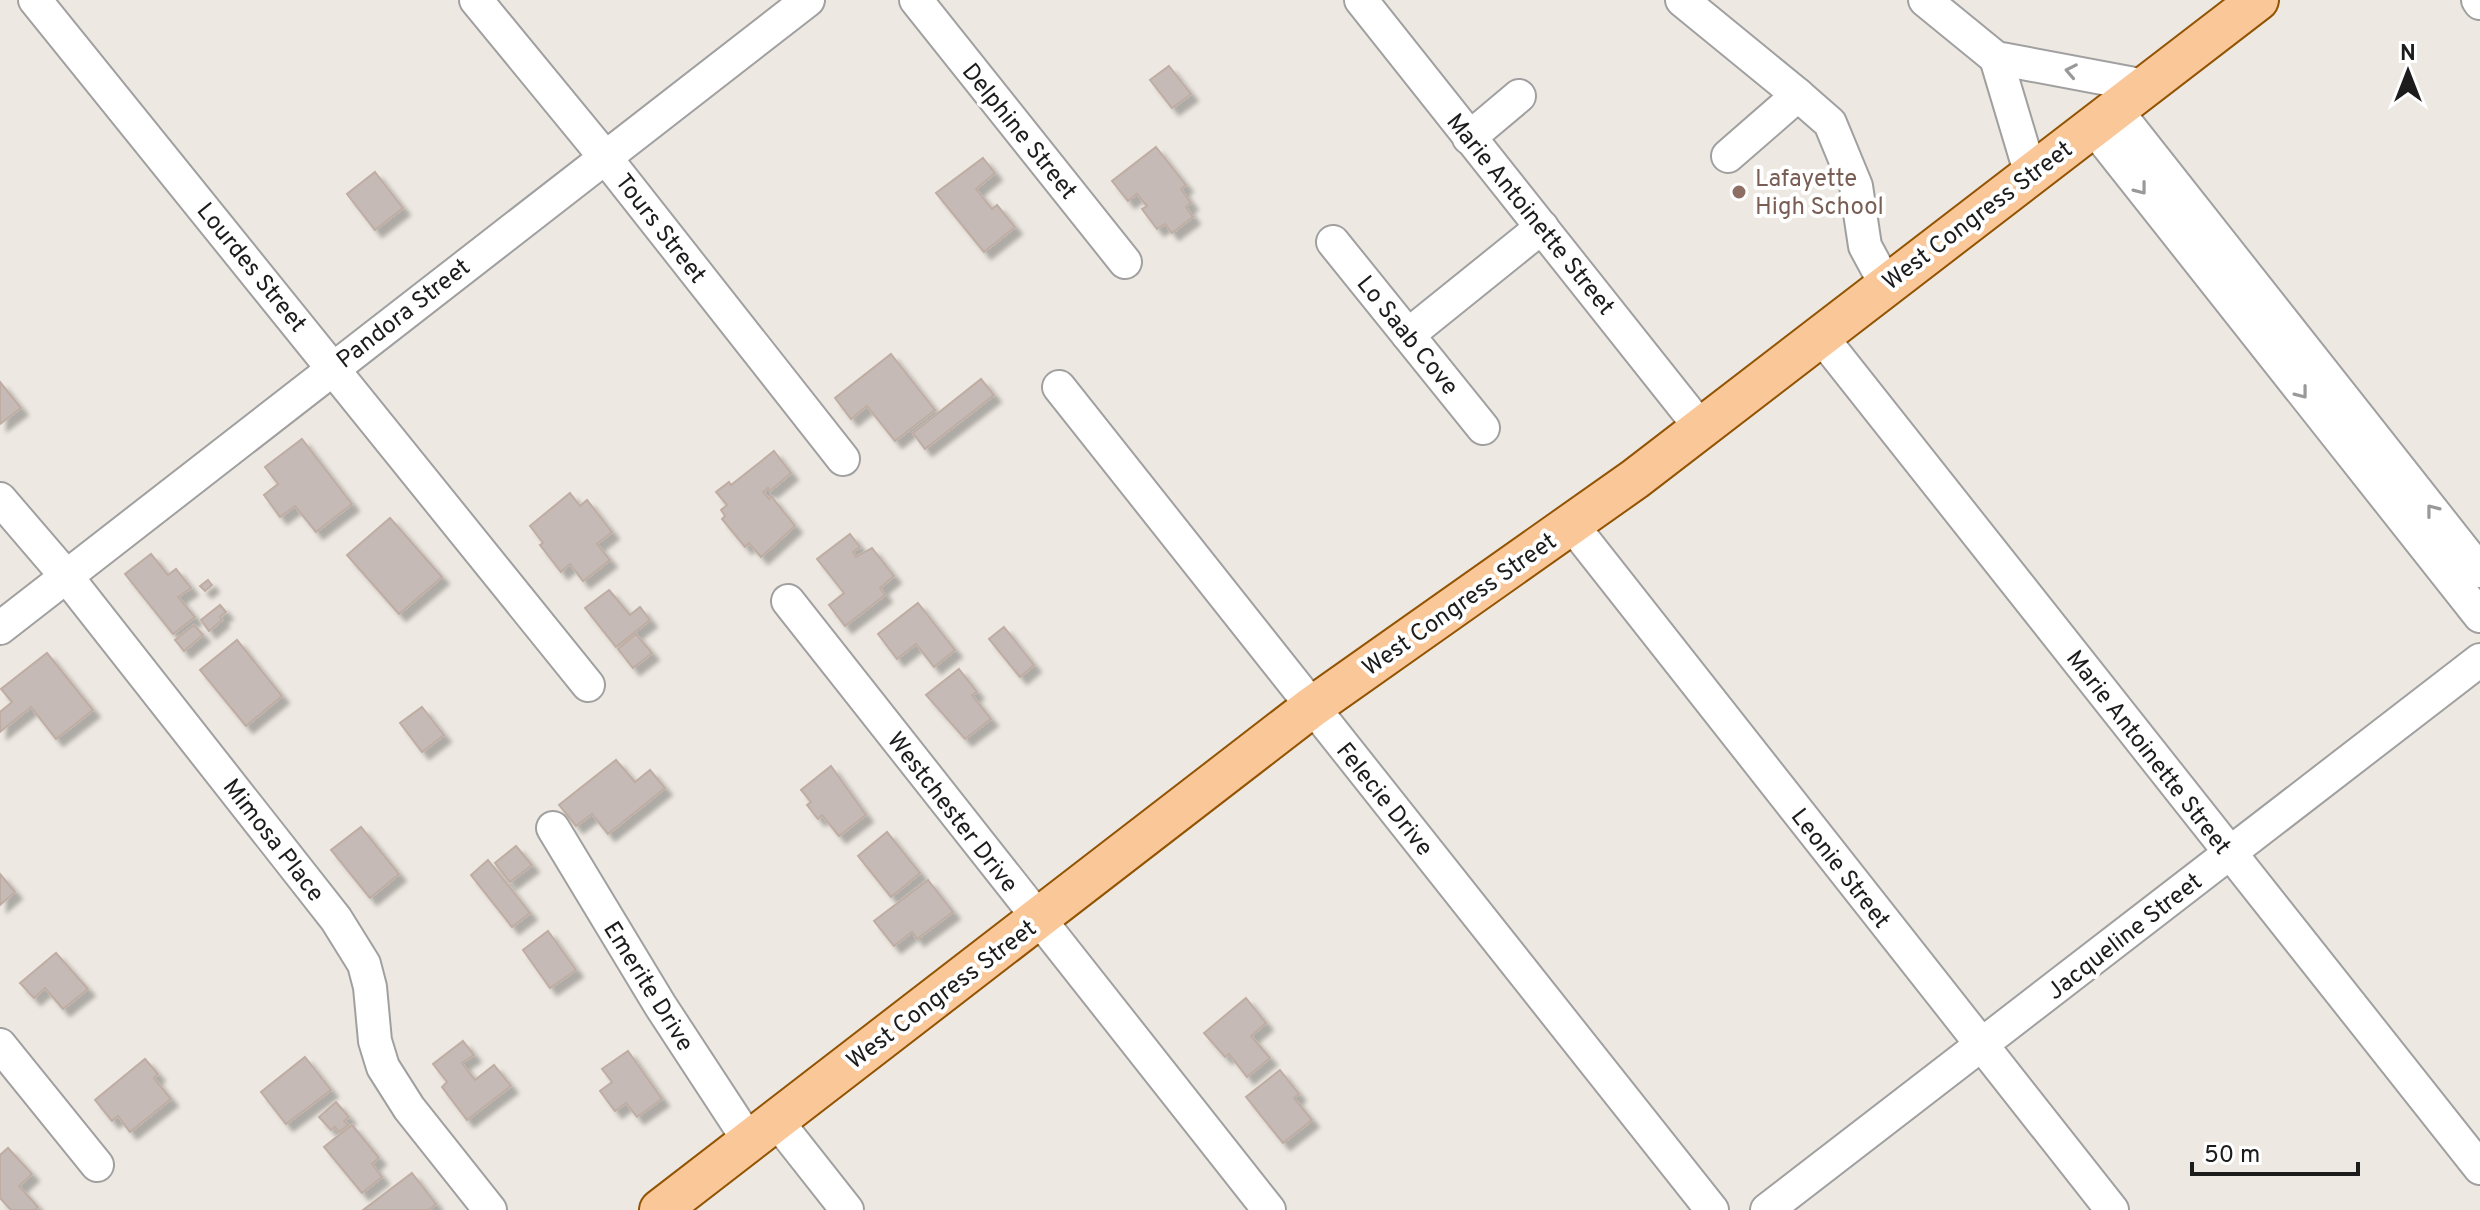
<svg xmlns="http://www.w3.org/2000/svg" width="2480" height="1210" font-family="Overpass,sans-serif">
  <style>
    .building { fill: #c5bab5; stroke: #bfada4; stroke-width: 2; filter: url(#shadow) }
    .lines { fill: none; stroke-linecap: round; stroke-linejoin: round }
    .minor-casing { stroke: #a0a0a0; stroke-width: 36 }
    .major-casing { stroke: #925402; stroke-width: 44 }
    .minor { stroke: #fff; stroke-width: 32 }
    .major { stroke: #fac799; stroke-width: 40 }
    .oneway { stroke: #999 }
    .education-dot { fill: #8d6e63; stroke: #fff; stroke-width: 3 }
    .labels { text-anchor: middle; stroke-width: 8; stroke-linejoin: round; paint-order: stroke }
    .street-label { font-size: 24px; fill: #1c1c1c; stroke: #fff }
    .education-label { font-size: 24px; fill: #785e54; stroke: #fff; text-anchor: start }
  </style>
  <defs>
    <filter id="shadow"><feDropShadow dx="7" dy="7" stdDeviation="2" flood-color="#0004"/></filter>
  </defs>
  <rect width="100%" height="100%" fill="#ede8e1"/>
  <g class="building">
    <path d="M1169,66L1191,94L1172,108L1150,80Z"/>
    <path d="M1156,147L1186,185L1181,189L1191,203L1186,207L1193,217L1172,233L1165,224L1157,229L1142,209L1147,206L1137,194L1128,201L1112,181Z"/>
    <path d="M983,158L995,173L976,189L992,209L997,205L1015,227L984,252L936,193Z"/>
    <path d="M375,172L403,208L375,230L347,194Z"/>
    <path d="M891,354L935,410L895,441L867,406L851,419L835,398Z"/>
    <path d="M981,379L994,395L925,449L913,433Z"/>
    <path d="M0,382L21,408L0,424Z"/>
    <path d="M302,439L352,504L316,532L295,506L280,517L264,495L278,484L265,467Z"/>
    <path d="M774,451L791,473L770,491L768,488L763,492L769,499L771,496L795,526L761,557L749,543L745,547L722,519L725,516L721,510L727,505L716,492L729,482L731,485Z"/>
    <path d="M570,493L580,506L587,500L612,532L597,544L610,560L583,581L570,564L561,572L540,545L543,543L530,526Z"/>
    <path d="M390,518L442,577L399,614L347,555Z"/>
    <path d="M850,534L860,547L853,552L856,557L872,548L894,576L880,588L885,595L845,626L829,605L844,593L817,559Z"/>
    <path d="M151,554L168,575L176,569L191,588L178,597L195,617L173,634L125,574Z"/>
    <path d="M208,580L212,585L205,591L200,586Z"/>
    <path d="M609,590L630,615L640,607L650,620L616,647L585,608Z"/>
    <path d="M918,603L955,650L934,667L916,644L897,659L878,634Z"/>
    <path d="M220,605L226,612L220,617L222,620L209,631L201,620Z"/>
    <path d="M194,625L203,635L184,651L175,640Z"/>
    <path d="M1004,627L1034,665L1020,677L989,639Z"/>
    <path d="M636,634L652,653L633,668L618,649Z"/>
    <path d="M237,640L282,696L246,726L200,670Z"/>
    <path d="M47,653L93,710L56,739L31,707L0,732V712L12,702L1,689Z"/>
    <path d="M959,669L977,692L972,695L991,719L965,739L926,695Z"/>
    <path d="M422,707L444,735L422,752L400,723Z"/>
    <path d="M616,760L635,782L650,770L665,788L608,834L592,814L576,826L559,805Z"/>
    <path d="M831,766L866,815L839,836L822,815L818,819L807,805L811,802L801,790Z"/>
    <path d="M361,827L399,874L370,898L331,850Z"/>
    <path d="M887,832L920,873L891,897L858,856Z"/>
    <path d="M516,846L532,865L510,882L495,863Z"/>
    <path d="M488,860L530,913L512,927L471,875Z"/>
    <path d="M0,874L15,892L0,905Z"/>
    <path d="M928,880L953,912L917,939L912,932L894,946L874,921Z"/>
    <path d="M548,931L576,970L550,988L523,950Z"/>
    <path d="M56,953L88,989L63,1009L45,988L34,998L20,983Z"/>
    <path d="M1246,998L1266,1023L1251,1036L1270,1058L1247,1077L1229,1054L1225,1057L1204,1033Z"/>
    <path d="M463,1041L474,1055L462,1063L475,1080L494,1065L511,1086L467,1120L442,1087L447,1082L433,1064Z"/>
    <path d="M628,1051L662,1099L637,1117L626,1103L615,1111L600,1091L612,1082L602,1069Z"/>
    <path d="M305,1057L331,1090L286,1124L261,1092Z"/>
    <path d="M145,1059L158,1074L154,1078L171,1099L130,1132L118,1116L112,1121L95,1100Z"/>
    <path d="M1280,1070L1299,1094L1294,1098L1312,1120L1283,1143L1246,1097Z"/>
    <path d="M336,1102L349,1117L344,1121L348,1125L339,1132L335,1127L331,1130L319,1117Z"/>
    <path d="M352,1125L379,1158L372,1164L382,1177L362,1193L324,1147Z"/>
    <path d="M8,1148L32,1174L19,1186L38,1207L35,1210H11L0,1198V1155Z"/>
    <path d="M412,1173L436,1204L429,1210H363Z"/>
  </g>
  <g class="lines">
    <g class="minor-casing">
      <g id="minor">
        <path d="M35,0L588,685"/>
        <path d="M476,0L605,157L843,459"/>
        <path d="M916,0L1125,262"/>
        <path d="M1361,0L1701,428"/>
        <path d="M1682,0L1798,95"/>
        <path d="M1925,0L1996,58L2145,86"/>
        <path d="M2478,0L2480,3"/>
        <path d="M1996,58L2031,175"/>
        <path d="M2116,110L2480,571"/>
        <path d="M2093,127L2480,616"/>
        <path d="M1469,138L1519,96"/>
        <path d="M1728,156L1798,95L1830,123L1856,186L1865,246L1886,285"/>
        <path d="M1333,242L1483,428"/>
        <path d="M1408,335L1542,227"/>
        <path d="M1820,335L2480,1168"/>
        <path d="M1059,387L1712,1210"/>
        <path d="M0,499L67,577L336,919L364,964L370,987L375,1041L383,1067L409,1108L490,1210"/>
        <path d="M1572,525L2112,1210"/>
        <path d="M788,601L1269,1210"/>
        <path d="M0,628L808,0"/>
        <path d="M553,828L660,1005L749,1141"/>
        <path d="M0,1045L97,1165"/>
        <path d="M776,1120L847,1210"/>
        <path d="M1767,1210L2480,660"/>
      </g>
    </g>
    <g class="major-casing">
      <path id="major" d="M660,1210L1312,707L1635,479L2258,0"/>
    </g>
    <use href="#minor" class="minor"/>
    <use href="#major" class="major"/>
  </g>
  <defs><path id="oneway-chevron" d="M-2-3.5L2.5 0L-2 3.5" fill="none" stroke-width="1.6" stroke-linecap="round" stroke-linejoin="round" transform="scale(2)"/></defs>
  <g class="oneway">
    <use href="#oneway-chevron" transform="translate(2071 71) rotate(-169)"/>
    <use href="#oneway-chevron" transform="translate(2141 189) rotate(52)"/>
    <use href="#oneway-chevron" transform="translate(2302 393) rotate(52)"/>
    <use href="#oneway-chevron" transform="translate(2432 510) rotate(-128)"/>
  </g>
  <circle class="education-dot" cx="1739" cy="192" r="8"/>
  <g class="labels">
    <g class="street-label">
      <text transform="translate(1020 131) rotate(51)" y="8">Delphine Street</text>
      <text transform="translate(1531 214) rotate(51)" y="8">Marie Antoinette Street</text>
      <text transform="translate(1977 215) rotate(-37)" y="8">West Congress Street</text>
      <text transform="translate(661 228) rotate(52)" y="8">Tours Street</text>
      <text transform="translate(252 267) rotate(51)" y="8">Lourdes Street</text>
      <text transform="translate(403 313) rotate(-38)" y="8">Pandora Street</text>
      <text transform="translate(1408 335) rotate(51)" y="8">Lo Saab Cove</text>
      <text transform="translate(1459 604) rotate(-35)" y="8">West Congress Street</text>
      <text transform="translate(2149 752) rotate(52)" y="8">Marie Antoinette Street</text>
      <text transform="translate(1385 799) rotate(51)" y="8">Felecie Drive</text>
      <text transform="translate(953 812) rotate(52)" y="8">Westchester Drive</text>
      <text transform="translate(274 840) rotate(52)" y="8">Mimosa Place</text>
      <text transform="translate(1841 868) rotate(52)" y="8">Leonie Street</text>
      <text transform="translate(2124 936) rotate(-38)" y="8">Jacqueline Street</text>
      <text transform="translate(649 986) rotate(58)" y="8">Emerite Drive</text>
      <text transform="translate(941 994) rotate(-37)" y="8">West Congress Street</text>
    </g>
    <g class="education-label">
      <text x="1755" y="186">Lafayette<tspan x="1755" dy="28">High School</tspan></text>
    </g>
  </g>
  <g transform="translate(2408 72)" stroke="#ffffff" stroke-width="6" paint-order="stroke">
  <path d="M0-6L14 30L0 20L-14 30Z" fill="#1c1c1c"/>
  <text y="-12" font-size="22" font-weight="bold" text-anchor="middle" fill="#1c1c1c">N</text>
  </g>
  <path d="M2192 1162v12h166v-12" fill="none" stroke="#1c1c1c" stroke-width="4"/>
  <text x="2204" y="1162" font-size="24" fill="#1c1c1c" stroke="#ffffff" stroke-width="6" paint-order="stroke">50 m</text>
</svg>
